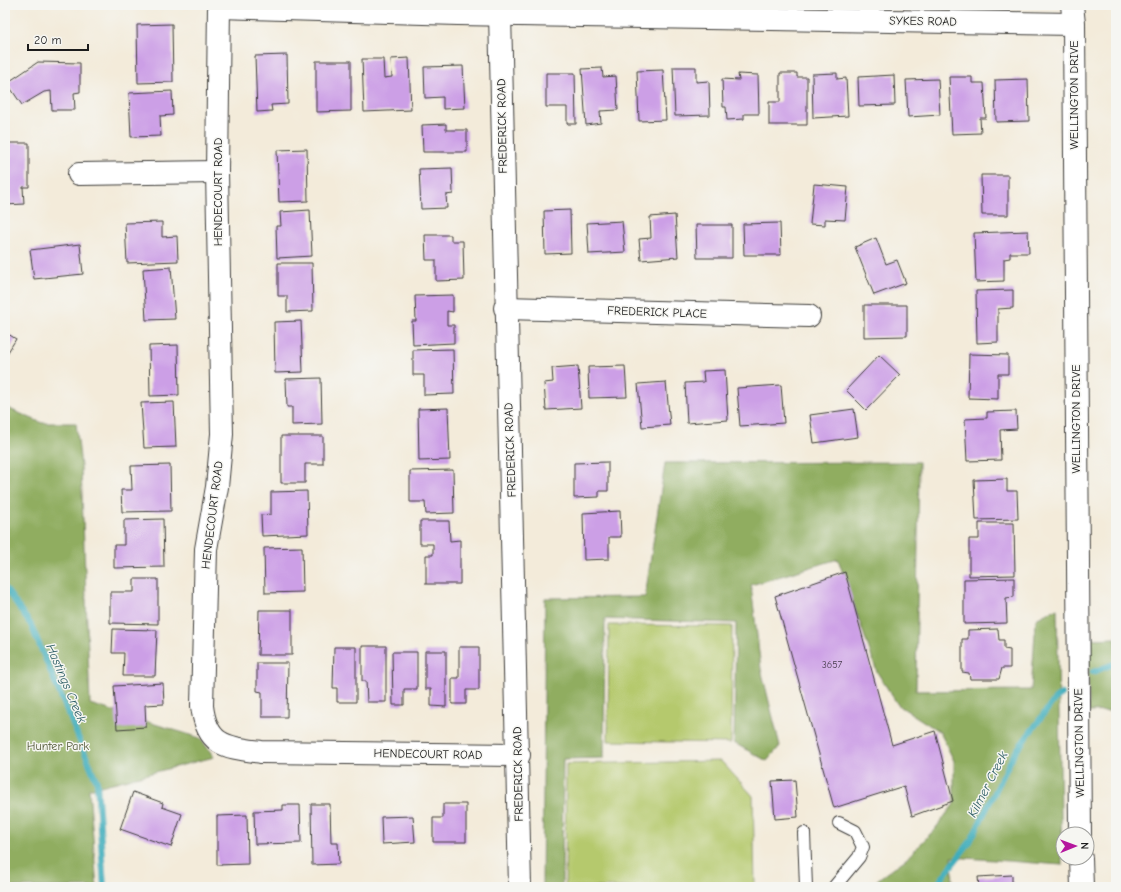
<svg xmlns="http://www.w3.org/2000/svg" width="1121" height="892" font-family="'Comic Neue',sans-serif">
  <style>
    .green { fill: #b5c96d; stroke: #687244 }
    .forest { fill: #90ad60; stroke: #56643e }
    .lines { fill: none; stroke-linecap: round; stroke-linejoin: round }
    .stream { stroke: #3fadbc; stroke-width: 6 }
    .building { fill: #cc9fe6 }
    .lane-casing { stroke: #3c3b38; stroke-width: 14 }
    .street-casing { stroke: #3c3b38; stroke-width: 24 }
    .lane { stroke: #fff; stroke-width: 12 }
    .street { stroke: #fff; stroke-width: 22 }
    .labels { text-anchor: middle; stroke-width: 3; stroke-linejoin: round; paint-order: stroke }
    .number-label { font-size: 10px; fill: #483d4e }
    .street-label { font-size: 12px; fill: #1c1c1c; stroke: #f6f6f2 }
    .park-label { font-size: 12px; fill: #525938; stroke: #f6f6f2 }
    .water-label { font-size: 13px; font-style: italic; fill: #2c5d64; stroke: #f6f6f2 }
  </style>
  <rect width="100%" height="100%" fill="#f6f6f2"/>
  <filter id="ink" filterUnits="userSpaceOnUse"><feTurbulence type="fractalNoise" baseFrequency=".025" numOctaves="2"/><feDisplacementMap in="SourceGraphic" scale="8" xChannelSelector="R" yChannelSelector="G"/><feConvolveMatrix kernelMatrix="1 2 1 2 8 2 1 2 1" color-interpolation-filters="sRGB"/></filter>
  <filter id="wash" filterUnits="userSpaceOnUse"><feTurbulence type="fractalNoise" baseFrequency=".012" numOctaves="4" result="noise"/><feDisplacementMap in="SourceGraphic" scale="16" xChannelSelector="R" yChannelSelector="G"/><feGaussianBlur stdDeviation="0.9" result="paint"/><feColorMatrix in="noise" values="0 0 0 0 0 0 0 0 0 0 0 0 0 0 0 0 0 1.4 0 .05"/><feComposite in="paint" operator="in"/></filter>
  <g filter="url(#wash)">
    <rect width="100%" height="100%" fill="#f3ebda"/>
    <g class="green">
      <path d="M609,625L732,626L731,743L608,741Z"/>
      <path d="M721,761L753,796L755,887H565L566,764Z"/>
    </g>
    <g class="forest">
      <path d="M5,407L42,423H76L81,467L90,704L200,738L214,757L89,789L97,887H5Z"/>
      <path d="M919,462L916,691L1031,690L1036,619L1057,608L1062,865L952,857L953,887H872L878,879L906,859L935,829L954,804V761L940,732L898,705L877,672L838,559L751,585L761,669L780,746L767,761L734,743L736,623L605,619L604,758L563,759L562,887H542L545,598L645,597L665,463Z"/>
      <path d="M1116,638V711L1089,712L1088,639Z"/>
    </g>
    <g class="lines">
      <g class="stream">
        <path d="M5,588L31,625L97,782L104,887"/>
        <path d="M1093,672L1116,663"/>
        <path d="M935,887L970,842L1014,754L1055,699L1062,694"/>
      </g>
    </g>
    <g id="blocks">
      <g class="building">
        <path d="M172,24L173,82L138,83L137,25Z"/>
        <path d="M287,55L288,104L271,105L272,111L257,112L255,56Z"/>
        <path d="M409,58L411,110L364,112L362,59H383L384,78L392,77L391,59Z"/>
        <path d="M316,61H351V111L316,112Z"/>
        <path d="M38,62L80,63V92L74,93L75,110H52L51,91L44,92L22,105L7,83Z"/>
        <path d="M463,66L465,108L443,109V97L425,98L424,67Z"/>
        <path d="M673,67H696V82L709,81L710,115L675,116Z"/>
        <path d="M602,68L603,77L616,76L618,110L600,111L601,123L586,125L582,69Z"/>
        <path d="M663,70L666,120L639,121L637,71Z"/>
        <path d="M546,73H575L576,124H567V107H546Z"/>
        <path d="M780,73H797V77H807V125H769V102H780Z"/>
        <path d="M837,73V79L846,78L848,116L813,118L812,74Z"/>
        <path d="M738,74L758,75L759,114H744V119L727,120L726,107H723L722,79L739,80Z"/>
        <path d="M894,75L895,105L859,106L858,77Z"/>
        <path d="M949,77H972V83H984L986,118H980L981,133L952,134Z"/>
        <path d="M938,79L940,115L908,117L906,80Z"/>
        <path d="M1028,79L1029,121L996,122L995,80Z"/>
        <path d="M172,91L173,115L160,116L161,136L131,137L129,93Z"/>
        <path d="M446,124V130H467V152H423L422,125Z"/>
        <path d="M5,143H29V187H23L24,204L5,205Z"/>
        <path d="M307,149L308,201L279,202L277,150Z"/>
        <path d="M452,168L453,194L446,195L447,208L421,209L419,169Z"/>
        <path d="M981,175H1008V215H982Z"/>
        <path d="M814,184L848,187L845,220L825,219V225L810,224Z"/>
        <path d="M310,210L312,256L277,258L276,226H281L280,212Z"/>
        <path d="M570,210L571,253L545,254L544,211Z"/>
        <path d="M675,215L678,257L641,260L639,239L651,238L650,217Z"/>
        <path d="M622,221L625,252L589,254L587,223Z"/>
        <path d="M162,222V237L177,236L178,261L127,263L125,223Z"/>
        <path d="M780,223L781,255H744L743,224Z"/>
        <path d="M696,225H732V258H697Z"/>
        <path d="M1028,231L1029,253H1010V258L1004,259V281L976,282L974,233Z"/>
        <path d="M425,235H451V241H463L464,280L436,281V260H426Z"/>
        <path d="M876,238L886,264L897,260L906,283L874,295L855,247Z"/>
        <path d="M80,244L83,274L34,279L30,250Z"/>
        <path d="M278,263H312L313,311L287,312V296H278Z"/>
        <path d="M171,267L175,319L146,320L143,269Z"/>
        <path d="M1013,290V308L998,309V342L977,343L976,291Z"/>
        <path d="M453,295V312L447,311V325H454V343L413,345L412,321H416L415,296Z"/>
        <path d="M864,305H907V336L864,337Z"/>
        <path d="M301,321L303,372L275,373L274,322Z"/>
        <path d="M5,332L16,339L5,357Z"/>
        <path d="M178,345L179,395L150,396L149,346Z"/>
        <path d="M453,349L454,394L424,395V375H413V350Z"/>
        <path d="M969,354L1008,355V374H998V399L968,398Z"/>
        <path d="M879,355L900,375L866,410L846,390Z"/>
        <path d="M578,366L581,408L546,410L544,383L553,382L552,368Z"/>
        <path d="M625,366L627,397L589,398L588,367Z"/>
        <path d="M725,370L728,420L687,423L685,383L704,382L703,371Z"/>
        <path d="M321,378L322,424L292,425V407H287L286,379Z"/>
        <path d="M666,382L670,425L642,427L638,384Z"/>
        <path d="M781,385L784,423L740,426L737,388Z"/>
        <path d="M174,402L176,447L144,448L141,403Z"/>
        <path d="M448,408L450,460L419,461L418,409Z"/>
        <path d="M854,409L858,437L814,443L810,415Z"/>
        <path d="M1016,411L1017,429L1000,430L1001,460L967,461L965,419L987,418V412Z"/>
        <path d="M281,436H323V464H305V483H281Z"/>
        <path d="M608,462V491H599V497L574,498V463Z"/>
        <path d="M170,465L171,511L122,512L121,490H132L131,466Z"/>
        <path d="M453,470L454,513L426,514L425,502H410V471Z"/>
        <path d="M1007,479V491H1017L1018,519L976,520L974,480Z"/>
        <path d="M307,491L308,534L262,536L261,515L271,514V492Z"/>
        <path d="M620,511L621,537H609V559L584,560L583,513Z"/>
        <path d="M163,519L164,567L114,568V545H124V520Z"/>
        <path d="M420,521H449L450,541L460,540V584H426V555H433V544H420Z"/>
        <path d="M979,523H1014L1015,575L969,576V539H979Z"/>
        <path d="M302,547L303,592L265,593L264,548Z"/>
        <path d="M845,572L892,745L935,731L953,801L912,816L904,786L834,808L775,596Z"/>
        <path d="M1014,578V597L1006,598L1007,623L964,624V579Z"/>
        <path d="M134,579H158V624L110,623V592H134Z"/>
        <path d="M259,610H292V655H258Z"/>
        <path d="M113,629L157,630L155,676H123L124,653H112Z"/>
        <path d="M998,629L999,640H1004V649L1010,650V668H1002L999,679H970L969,673L962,672V639H968V630Z"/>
        <path d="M362,646H386V702H367L366,681H362Z"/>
        <path d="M334,647H356V702H337V688H333Z"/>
        <path d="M459,647H479V690H466V704H452V678H459Z"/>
        <path d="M425,651H446V707L431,706V689H425Z"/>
        <path d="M392,652H417V689H404V705H393Z"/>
        <path d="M257,663H288L287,717H262V692L257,691Z"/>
        <path d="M163,683L164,704L145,705L146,727L117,729L114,686Z"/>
        <path d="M795,780L798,817L775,819L772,781Z"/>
        <path d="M133,792L163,803L162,807L182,814L171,847L120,829Z"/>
        <path d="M311,804H330L331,843H338L339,864L312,865Z"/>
        <path d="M443,804H466V842H433V818H443Z"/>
        <path d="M283,805H300L301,843L255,844L254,811L283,810Z"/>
        <path d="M247,815L248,864L217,865V816Z"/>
        <path d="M413,816L415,842L382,844L381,817Z"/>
        <path d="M1012,875V887H979L978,877Z"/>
      </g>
    </g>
  </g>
  <g filter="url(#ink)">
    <use href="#blocks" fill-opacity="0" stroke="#3c3b38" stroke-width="1"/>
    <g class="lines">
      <g class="lane-casing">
        <g id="lane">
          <path d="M804,833L806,887"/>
          <path d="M834,887L859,857L863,847L855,831L839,823"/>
        </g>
      </g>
      <g class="street-casing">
        <g id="street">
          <path d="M219,5L217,172L222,434L217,487L206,549L202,706C207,746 225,747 261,752L519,755"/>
          <path d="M1072,5L1074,24L1080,834"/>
          <path d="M219,7L458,14L1074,24"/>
          <path d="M500,13C505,305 516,596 520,887"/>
          <path d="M79,174L217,172"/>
          <path d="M505,308L809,316"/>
          <path d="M1081,858L1082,887"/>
        </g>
      </g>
      <use href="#lane" class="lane"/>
      <use href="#street" class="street"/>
    </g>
  </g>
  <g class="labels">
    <g class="number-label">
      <text x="832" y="668">3657</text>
    </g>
    <g class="street-label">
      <text transform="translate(923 21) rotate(1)" y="4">SYKES ROAD</text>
      <text transform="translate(1074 95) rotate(-90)" y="4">WELLINGTON DRIVE</text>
      <text transform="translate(502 126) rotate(-91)" y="4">FREDERICK ROAD</text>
      <text transform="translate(218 192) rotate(-90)" y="4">HENDECOURT ROAD</text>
      <text transform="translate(657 312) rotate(2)" y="4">FREDERICK PLACE</text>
      <text transform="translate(1076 419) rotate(-90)" y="4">WELLINGTON DRIVE</text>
      <text transform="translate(510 450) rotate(-92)" y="4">FREDERICK ROAD</text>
      <text transform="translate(212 515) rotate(-83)" y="4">HENDECOURT ROAD</text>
      <text transform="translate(1079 743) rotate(-91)" y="4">WELLINGTON DRIVE</text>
      <text transform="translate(428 754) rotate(1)" y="4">HENDECOURT ROAD</text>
      <text transform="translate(518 774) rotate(-91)" y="4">FREDERICK ROAD</text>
    </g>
    <g class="park-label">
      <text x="58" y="750">Hunter Park</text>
    </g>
    <g class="water-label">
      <text transform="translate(67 683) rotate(67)" y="5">Hastings Creek</text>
      <text transform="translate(987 784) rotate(-63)" y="5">Kilmer Creek</text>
    </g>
  </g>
  <rect width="1121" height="892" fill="none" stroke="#f6f6f2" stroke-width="20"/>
  <g transform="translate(1075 846) rotate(89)"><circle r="19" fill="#f6f6f2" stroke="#9f9f9c"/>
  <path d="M0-3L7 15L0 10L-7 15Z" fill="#b5179e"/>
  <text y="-6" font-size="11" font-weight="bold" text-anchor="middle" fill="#1c1c1c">N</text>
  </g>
  <path d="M28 44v6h60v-6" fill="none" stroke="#1c1c1c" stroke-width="2"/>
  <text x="34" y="44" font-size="12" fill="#1c1c1c" stroke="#f6f6f2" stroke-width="3" paint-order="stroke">20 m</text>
</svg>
